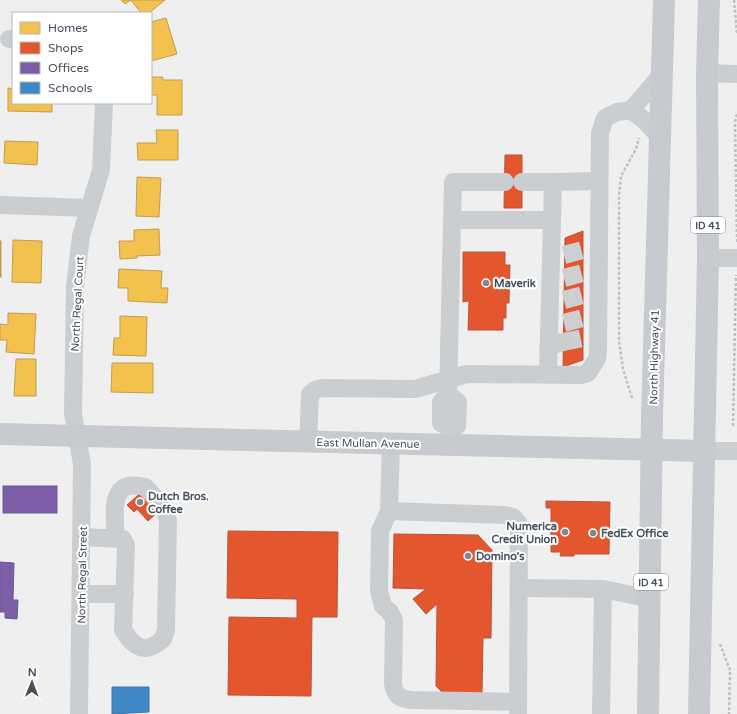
<svg xmlns="http://www.w3.org/2000/svg" width="737" height="714" font-family="'Varela Round',sans-serif">
  <style>
    .homes { fill: #f2c14e; stroke: #be9f52 }
    .shops { fill: #e4572e; stroke: #b5553c }
    .offices { fill: #7b5ea7; stroke: #6b5a90 }
    .schools { fill: #3f88c5; stroke: #4177a6 }
    .lines { fill: none; stroke-linecap: round; stroke-linejoin: round }
    .minor-tunnel { stroke: #cecfd2; stroke-width: 18; stroke-dasharray: 18 9; stroke-linecap: butt }
    .path { stroke: #b8c4c2; stroke-width: 2.5; stroke-dasharray: 3 2; stroke-linecap: butt }
    .minor { stroke: #cbced0; stroke-width: 18 }
    .major { stroke: #c7cace; stroke-width: 22 }
    .poi-dot { fill: #82878f; stroke: #fff; stroke-width: 1.5 }
    .labels { text-anchor: middle; stroke-width: 4; stroke-linejoin: round; paint-order: stroke }
    .shield { fill: #fff; stroke: #7e848d; stroke-width: 1 }
    .shield-label { font-size: 10px; font-weight: bold; fill: #464f5c }
    .poi-label { font-size: 11px; font-weight: bold; fill: #464f5c; stroke: #fff; text-anchor: start }
    .street-label { font-size: 11px; fill: #464f5c; stroke: #fff }
  </style>
  <rect width="100%" height="100%" fill="#f0efef"/>
  <g class="homes">
    <path d="M121,0H165L149,13H141L131,0L125,4Z"/>
    <path d="M166,18L177,54L151,61V22Z"/>
    <path d="M151,77H163V80H182V115H157V95H151Z"/>
    <path d="M8,88L13,89V103H52V112L8,111Z"/>
    <path d="M156,130H178V160H138L137,143H157Z"/>
    <path d="M5,141L38,142L37,165L4,163Z"/>
    <path d="M137,177L161,178L159,217L136,216Z"/>
    <path d="M159,229L160,255L137,256V258L120,259L119,241H134V230Z"/>
    <path d="M13,240L42,241L41,283L12,282Z"/>
    <rect x="0" y="241" width="1" height="36"/>
    <path d="M119,269L162,271L161,288H168L167,303L128,301V288H118Z"/>
    <path d="M8,313L36,314L34,354L6,352L7,340H0V324L8,325Z"/>
    <path d="M120,316L147,317L146,356L113,355L114,338H120Z"/>
    <path d="M16,359H36V396H14Z"/>
    <path d="M112,363H153V393L111,392Z"/>
  </g>
  <g class="shops">
    <path d="M505,155H522V208H504Z"/>
    <path d="M583,231V360L563,367L565,238Z"/>
    <path d="M463,252H505V265H510L509,303H506V318H503V330H468L469,301L463,302Z"/>
    <path d="M145,489L159,511L148,521L137,509L134,512L127,505Z"/>
    <path d="M546,501L610,502L609,554H574V556H560L561,552H551V508H546Z"/>
    <path d="M228,531L338,532L337,617H312L311,696L228,695L229,617L297,618V599L227,598Z"/>
    <path d="M394,534L478,535L492,550L491,638H483L482,693L442,692L436,686L437,604L426,614L413,599L426,589L393,588Z"/>
  </g>
  <g class="offices">
    <rect x="3" y="486" width="54" height="27"/>
    <path d="M0,562L14,563L13,600H18L17,619L5,618V612H0Z"/>
  </g>
  <path class="schools" d="M112,687H149V712L112,714Z"/>
  <g class="lines">
    <g class="minor-tunnel">
      <path d="M564,255L583,250"/>
      <path d="M564,278L583,273"/>
      <path d="M564,300L583,295"/>
      <path d="M564,323L583,318"/>
      <path d="M563,342L583,338"/>
    </g>
    <g class="path">
      <path d="M734,0L737,33"/>
      <path d="M737,242L735,122L737,113"/>
      <path d="M632,398L623,369L619,341V196L621,176L636,149L639,138"/>
      <path d="M733,426L736,275"/>
      <path d="M720,644L730,670L729,714"/>
    </g>
    <g class="minor">
      <path d="M9,39H13"/>
      <path d="M707,73L737,74"/>
      <path d="M631,110L644,120L660,137"/>
      <path d="M522,182H553"/>
      <path d="M0,205L89,208"/>
      <path d="M452,220H552"/>
      <path d="M708,258H737"/>
      <path d="M548,347L563,342"/>
      <path d="M548,374L553,182L599,181"/>
      <path d="M448,394L458,402L457,426L452,429"/>
      <path d="M452,429L441,423V402L448,394L453,182H505"/>
      <path d="M308,442L310,394L315,390L321,388L415,389L467,374L581,375L588,373L597,359L598,351L600,133L605,118L617,112L631,110L661,75"/>
      <path d="M391,443L389,511L380,531L379,591L383,606L390,612L394,620L393,684C395,696 400,699 412,700L518,702"/>
      <path d="M704,451H737"/>
      <path d="M389,511L505,515L513,517L519,524L518,713"/>
      <path d="M83,537L123,539L126,546L123,630C134,648 145,655 163,639L166,630L168,521L164,507L145,487C107,478 115,514 116,539"/>
      <path d="M520,588L603,589L641,597L651,598"/>
      <path d="M81,594H125"/>
      <path d="M79,714L82,464L73,414L75,287L81,236L101,170L104,103"/>
      <path d="M601,714L603,589"/>
    </g>
    <g class="major">
      <path d="M0,434L704,451"/>
      <path d="M648,714L652,417L664,0"/>
      <path d="M699,714L708,258L707,73L709,0"/>
    </g>
  </g>
  <g class="poi-dot">
    <circle cx="486" cy="283" r="4"/>
    <circle cx="140" cy="502" r="4"/>
    <circle cx="565" cy="532" r="4"/>
    <circle cx="593" cy="533" r="4"/>
    <circle cx="468" cy="556" r="4"/>
  </g>
  <g class="labels">
    <g class="shield">
      <rect x="691" y="217" width="34" height="16" rx="3"/>
      <rect x="634" y="574" width="34" height="16" rx="3"/>
    </g>
    <g class="shield-label">
      <text x="708" y="229">ID 41</text>
      <text x="651" y="586">ID 41</text>
    </g>
    <g class="poi-label">
      <text x="494" y="287">Maverik</text>
      <text x="148" y="500">Dutch Bros.<tspan x="148" dy="13">Coffee</tspan></text>
      <text x="557" y="530" text-anchor="end">Numerica<tspan x="557" dy="13">Credit Union</tspan></text>
      <text x="601" y="537">FedEx Office</text>
      <text x="476" y="560">Domino's</text>
    </g>
    <g class="street-label">
      <text transform="translate(77 304) rotate(-87)" y="4">North Regal Court</text>
      <text transform="translate(654 357) rotate(-89)" y="4">North Highway 41</text>
      <text transform="translate(368 443) rotate(1)" y="4">East Mullan Avenue</text>
      <text transform="translate(82 575) rotate(-89)" y="4">North Regal Street</text>
    </g>
  </g>
  <rect x="12" y="12" width="140" height="92" fill="#ffffff" stroke="#b5b9be"/>
  <rect x="20" y="22" width="20" height="12" fill="#f2c14e" stroke="#b5b9be"/>
  <text x="48" y="32" font-size="12" fill="#464f5c">Homes</text>
  <rect x="20" y="42" width="20" height="12" fill="#e4572e" stroke="#b5b9be"/>
  <text x="48" y="52" font-size="12" fill="#464f5c">Shops</text>
  <rect x="20" y="62" width="20" height="12" fill="#7b5ea7" stroke="#b5b9be"/>
  <text x="48" y="72" font-size="12" fill="#464f5c">Offices</text>
  <rect x="20" y="82" width="20" height="12" fill="#3f88c5" stroke="#b5b9be"/>
  <text x="48" y="92" font-size="12" fill="#464f5c">Schools</text>
  <g transform="translate(32 682) rotate(1)" stroke="#ffffff" stroke-width="3" paint-order="stroke">
  <path d="M0-3L7 15L0 10L-7 15Z" fill="#464f5c"/>
  <text y="-6" font-size="11" font-weight="bold" text-anchor="middle" fill="#464f5c">N</text>
  </g>
</svg>
